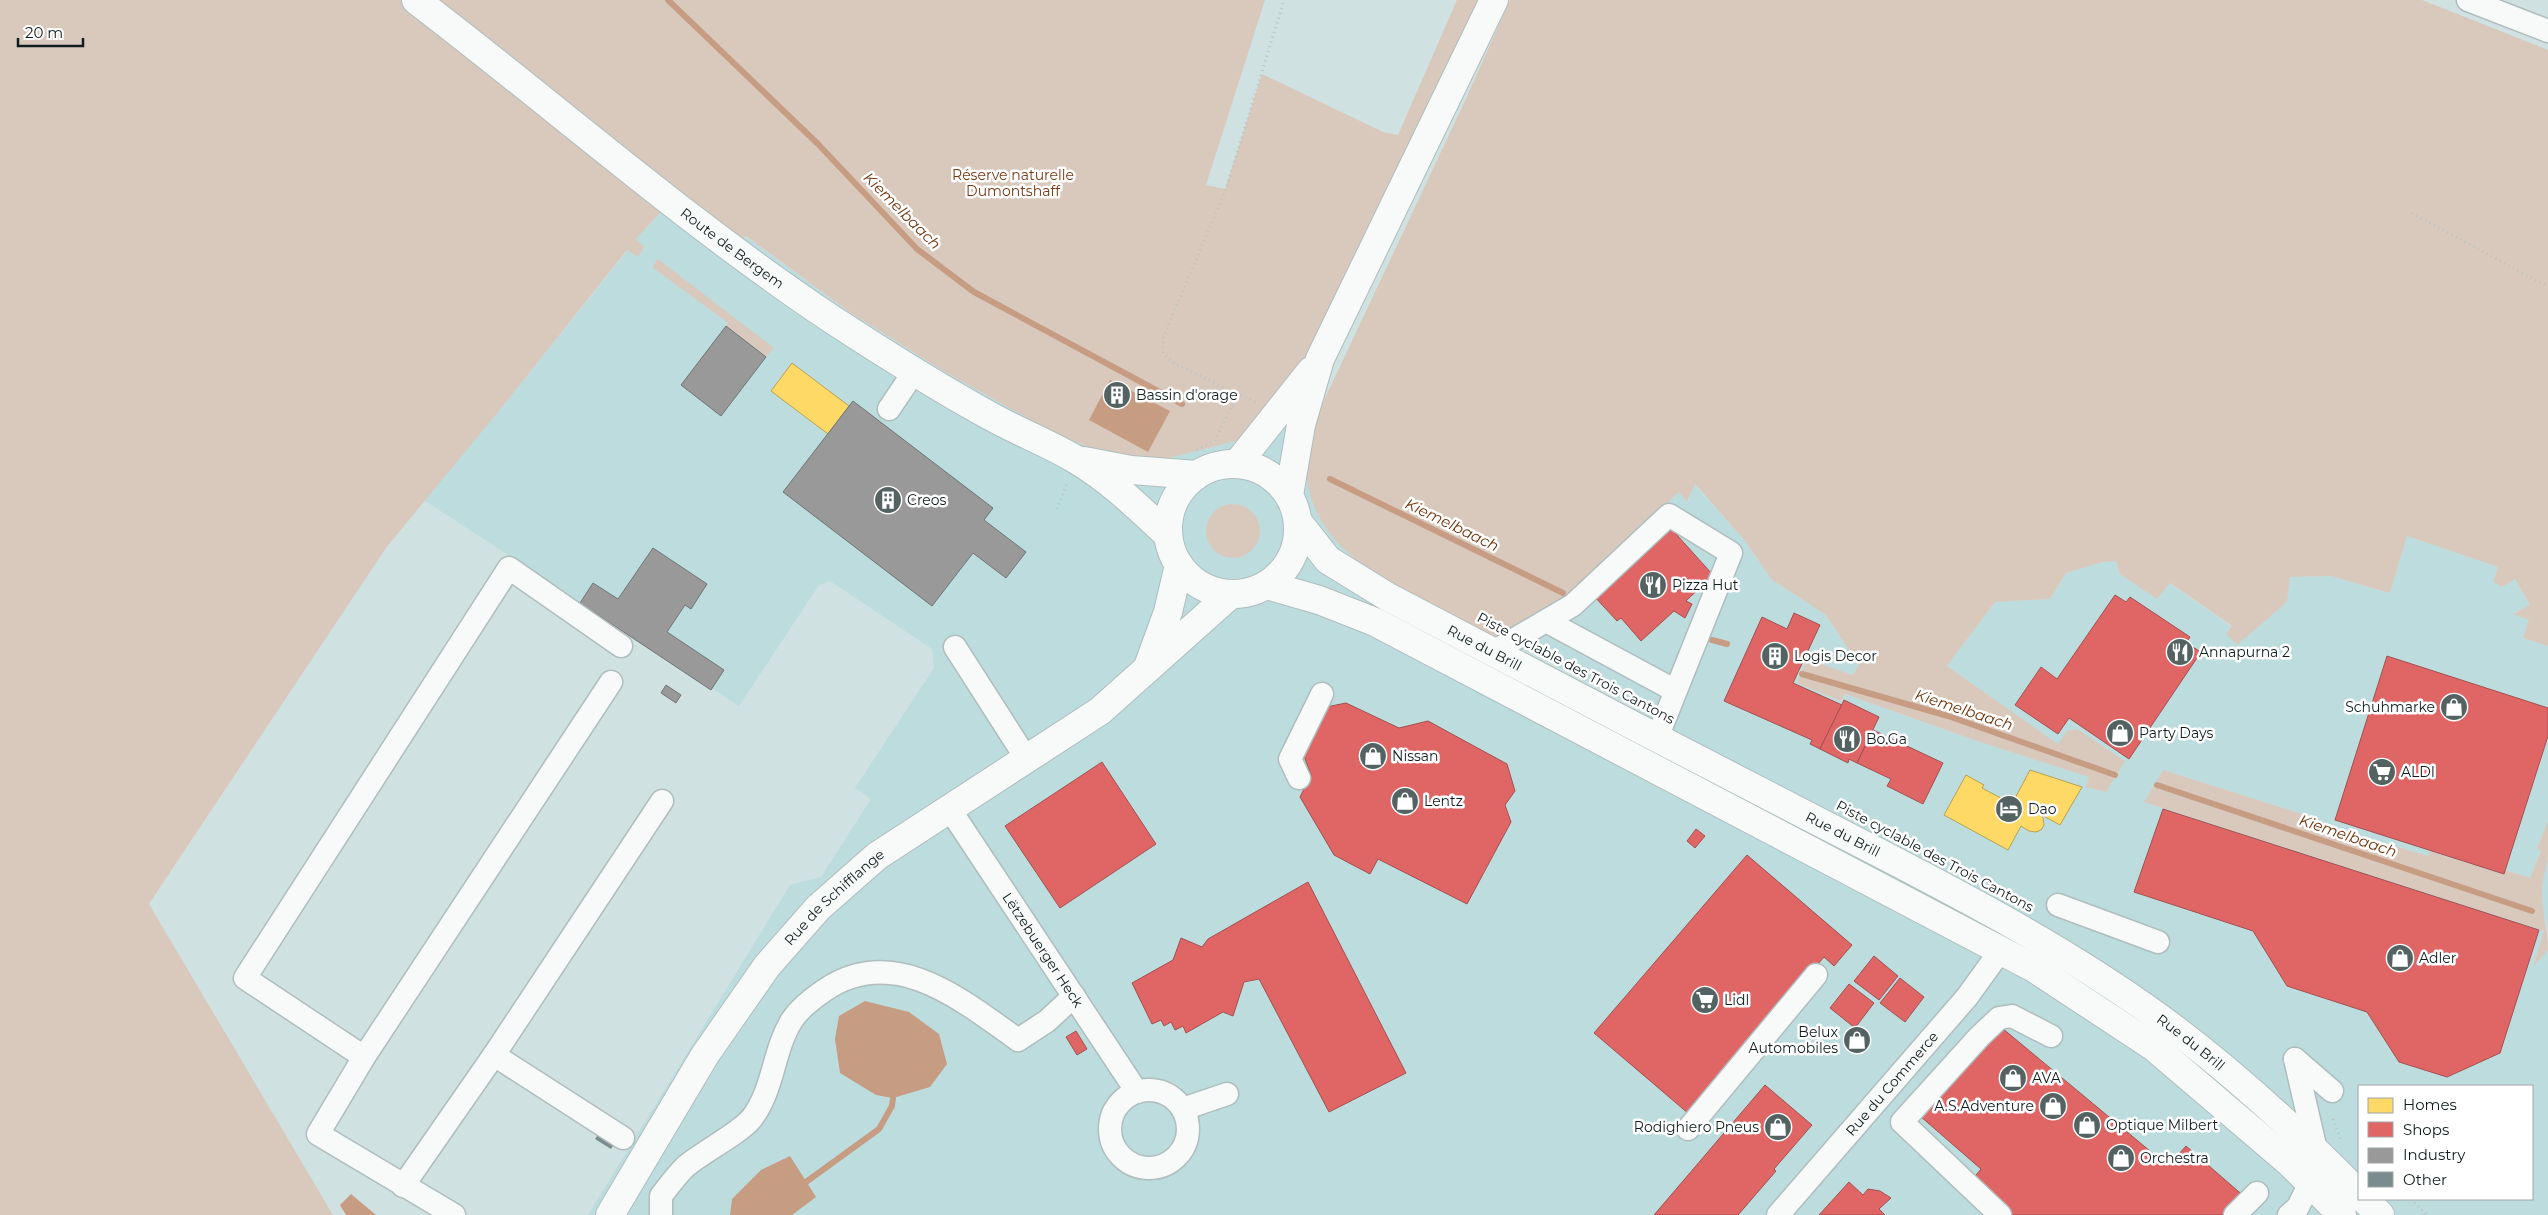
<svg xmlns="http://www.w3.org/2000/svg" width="2548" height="1215" font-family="Montserrat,sans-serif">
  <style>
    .built { fill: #bddcde; fill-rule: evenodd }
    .green { fill: #d9c9bd }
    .water { fill: #c69c83 }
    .homes { fill: #ffd966; stroke: #b8a150 }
    .shops { fill: #e06666; stroke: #a25050 }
    .industry { fill: #999; stroke: #707474 }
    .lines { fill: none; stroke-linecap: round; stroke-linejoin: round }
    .stream { stroke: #c69c83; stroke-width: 6 }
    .building { fill: #7a8c8d }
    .minor-casing { stroke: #afbdbd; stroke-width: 25 }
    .major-casing { stroke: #afbdbd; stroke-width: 30 }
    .path { stroke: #bcc2c2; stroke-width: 3; stroke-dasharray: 1 4; stroke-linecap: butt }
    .minor { stroke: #f8fafa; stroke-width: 22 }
    .major { stroke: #f8fafa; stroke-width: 28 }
    .labels { text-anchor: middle; stroke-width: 5; stroke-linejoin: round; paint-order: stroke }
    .park-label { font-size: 14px; fill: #773710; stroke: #fff }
    .street-label { font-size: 14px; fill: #111d1d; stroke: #fff }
    .poi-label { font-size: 14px; fill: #111d1d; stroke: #fff; text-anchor: start }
    .water-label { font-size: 15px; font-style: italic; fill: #713107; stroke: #fff }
  </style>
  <rect width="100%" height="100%" fill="#cfe1e1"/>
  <g class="built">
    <path d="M671,201L745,236L851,313L945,372L1165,459L1240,440L1320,359L1305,459L1308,483L1314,505L1388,597L1372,631L1617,757L1636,707L1504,639L1552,609L1679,492L1688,502L1694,484L1746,542L1771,579L1826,615L1859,665L1853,675L1807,659L1797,683L1841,701L1845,694L1977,741L2090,777L2105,792L2067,731L2058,745L1947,666L1995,602L2050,599L2066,573L2103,562L2116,561L2157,599L2169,583L2232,627L2290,577L2331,576L2390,593L2407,536L2498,567L2515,579L2530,606L2513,613L2530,620L2523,638L2548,646V821L2537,849L2541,850L2530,878L2505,870L2504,874L2430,851L2428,856L2396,846L2394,851L2300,821L2302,814L2163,770L2144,802L2544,931L2534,965L2548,950V1215H588L790,885L821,877L871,799L855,788L934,668L932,649L830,581L819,585L739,706L424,500L503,406L628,250L637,256L635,240ZM2359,1086H2532V1199H2359Z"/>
    <path d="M2548,858V930L2543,911L2542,890L2544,870Z"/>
  </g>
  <g class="green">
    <path d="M0,0H1265L1206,185L1225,189L1262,74L1383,132L1398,135L1457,0H1492L1320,359L1240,440L1165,459L1138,458L1109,454L1086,446L1051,431L945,372L851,313L746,236L730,246L671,201L636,239L644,247L638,257L627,250L503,406L386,548L149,904L333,1215H0Z"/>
    <path d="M1510,0H2422L2548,50V646L2523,638L2529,620L2513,614L2530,605L2515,579L2502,587L2493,582L2498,567L2407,536L2390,593L2331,576L2290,577L2287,602L2237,645L2226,634L2232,626L2170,583L2157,599L2120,574L2116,561L2103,562L2066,573L2050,599L1995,602L1947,666L2058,744L2067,731L2077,729L2125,761L2106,792L2086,787L2089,777L1977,741L1845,694L1841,701L1797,683L1807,659L1853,675L1859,665L1826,615L1771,579L1746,542L1695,484L1687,502L1679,492L1552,609L1495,638C1469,624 1443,611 1417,597C1358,566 1308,535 1305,461C1304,451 1308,440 1310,430L1464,103Z"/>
    <path d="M658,259L774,348L766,357L726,326L728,323L652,267Z"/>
    <circle cx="1233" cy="531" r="27"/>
    <path d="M2163,770L2302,814L2300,821L2394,850L2395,846L2428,856L2430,851L2503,874L2505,870L2530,878L2541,851L2537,849L2548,821C2548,832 2548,845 2548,856C2547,868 2542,879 2542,891C2542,912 2548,930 2548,950L2533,967L2544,931L2144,802Z"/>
  </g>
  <g class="water">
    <path d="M1110,380L1170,411L1148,452L1089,420Z"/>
    <path d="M865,1001L909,1012L939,1034L947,1064L930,1087L893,1098L876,1095L840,1073L835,1039L839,1016Z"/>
    <path d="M790,1156L816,1197L792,1215H730L732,1199L761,1170Z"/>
    <path d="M351,1194L376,1215H346L340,1205Z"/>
  </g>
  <g class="homes">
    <path d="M792,363L849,406L828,434L771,391Z"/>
    <path d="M2030,770L2082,787L2060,825L2040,814L2043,818L2044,825L2041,830L2036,832L2029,831L2021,826L2008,850L1944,815L1966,775L1984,785L1982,788L2012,804Z"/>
  </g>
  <g class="shops">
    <path d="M1667,524L1713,575L1686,601L1692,604L1685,618L1674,611L1641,641L1621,618L1617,621L1593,595Z"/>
    <path d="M2115,595L2126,602L2130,597L2190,637L2186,643L2201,652L2129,759L2069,718L2058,734L2015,705L2041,667L2057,679Z"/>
    <path d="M1794,613L1820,625L1793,683L1842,705L1820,749L1810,744L1812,740L1724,701L1762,617L1787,629Z"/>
    <path d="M2387,656L2548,708V736L2504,874L2335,820Z"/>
    <path d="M1844,700L1879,717L1857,763L1849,759L1848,763L1820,749Z"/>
    <path d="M1346,703L1399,728L1428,721L1507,764L1515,791L1505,805L1511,822L1467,904L1378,859L1370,874L1334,855L1300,797L1311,775L1300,745L1321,708Z"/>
    <path d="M1873,730L1943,763L1923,804L1887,786L1891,779L1857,763Z"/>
    <path d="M1102,762L1156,844L1060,908L1005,826Z"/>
    <path d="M2163,809L2539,930L2500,1053L2447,1077L2399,1062L2367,1012L2287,986L2253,931L2134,892Z"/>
    <path d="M1696,829L1705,836L1695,848L1687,841Z"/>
    <path d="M1747,855L1852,945L1834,966L1824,957L1689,1114L1594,1033Z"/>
    <path d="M1308,882L1406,1073L1329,1112L1259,979L1244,982L1233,1016L1223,1012L1186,1033L1183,1026L1175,1030L1171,1022L1164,1026L1161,1020L1152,1024L1132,983L1173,960L1181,938L1202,947L1208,939Z"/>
    <path d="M1874,956L1898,976L1879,1000L1854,981Z"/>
    <path d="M1900,978L1924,997L1905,1022L1880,1003Z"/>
    <path d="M1849,984L1874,1003L1855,1028L1830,1008Z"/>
    <path d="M2002,1028L2168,1166L2186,1146L2246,1198L2228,1215H2011L1972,1180L1981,1169L1920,1116Z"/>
    <path d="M1076,1031L1087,1049L1077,1055L1066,1037Z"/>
    <path d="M1765,1085L1812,1125L1774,1169L1776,1171L1738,1215H1654Z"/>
    <path d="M1849,1182L1863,1195L1868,1189L1880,1191L1891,1198L1879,1209L1885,1215H1819Z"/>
  </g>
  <g class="industry">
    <path d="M726,326L766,357L721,416L681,385Z"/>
    <path d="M853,401L993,508L984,520L1026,552L1006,578L973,553L932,606L783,492Z"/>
    <path d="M653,548L707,584L691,609L685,605L667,632L724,670L711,690L580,603L593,583L618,599Z"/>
    <path d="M666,685L681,695L676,703L661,693Z"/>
  </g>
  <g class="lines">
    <g class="stream">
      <path d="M668,0L818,144L917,249L974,292L1182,404"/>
      <path d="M1330,479L1563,593"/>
      <path d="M1712,640L1727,644"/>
      <path d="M1802,674L1948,716L2115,775"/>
      <path d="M2157,785L2532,911"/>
      <path d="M806,1182L879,1129L892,1106L893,1098"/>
    </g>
  </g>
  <g class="building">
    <path d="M1112,383L1130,392L1122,407L1104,398Z"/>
    <path d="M601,1130L617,1140L611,1149L595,1139Z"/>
  </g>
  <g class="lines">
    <g class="minor-casing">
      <g id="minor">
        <path d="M2468,0L2548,31"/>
        <path d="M889,409L914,372"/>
        <path d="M1548,622L1674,690"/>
        <path d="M955,647L1026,758"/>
        <path d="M1493,652L1573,605L1669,515L1731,553L1657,738"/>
        <path d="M1299,778L1290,759L1322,694"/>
        <path id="s1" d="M949,808L1137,1092"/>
        <path d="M2058,905L2158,942"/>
        <path d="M494,1055L662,801"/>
        <path d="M364,1057L245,978L509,568L621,646"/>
        <path d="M2295,1059L2316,1150"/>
        <path d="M2295,1059L2332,1091"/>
        <circle cx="1149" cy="1129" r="39"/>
        <path d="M1183,1109L1227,1094"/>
        <path d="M1688,1129L1816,975"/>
        <path d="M403,1186L494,1055L623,1138"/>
        <path d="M454,1215L318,1134L364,1057L611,682"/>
        <path d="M661,1215V1196C668,1187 676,1176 685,1167C702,1152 739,1134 752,1118C774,1089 773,1050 792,1020C800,1008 813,998 825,990C894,943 962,1000 1018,1040L1047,1021L1074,996"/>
        <path id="s2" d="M1778,1215L1967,997L2001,950"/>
        <path d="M2000,1215L1902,1122L1979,1037L1999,1018L2012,1016L2051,1036"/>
        <path d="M2235,1215L2257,1193"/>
        <path d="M2289,1215L2298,1207L2310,1183"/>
      </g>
    </g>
    <g class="major-casing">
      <g id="major">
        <path id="s3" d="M416,0C555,106 687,223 833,320C885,354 937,387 992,417C1019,432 1048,443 1075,459C1109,479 1139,508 1168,535"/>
        <path d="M1084,461L1131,470L1197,475"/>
        <path d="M1237,464L1311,371"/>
        <circle cx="1233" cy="529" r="65"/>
        <path d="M1289,495L1301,425L1320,359L1494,0"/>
        <path id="s4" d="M1298,522L1328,560L1388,597C1515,664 1643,731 1771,797C1903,866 2040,931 2161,1019C2232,1071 2297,1131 2359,1194"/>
        <path d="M1267,585L1319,600L1375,622L2034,968L2154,1047L2289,1162L2342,1215"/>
        <path d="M1149,664L1168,612L1179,565"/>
        <path d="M2364,1199L2380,1215"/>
        <path id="s5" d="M610,1215L705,1055L767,966L818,908L877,856L1100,711L1231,594"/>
      </g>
    </g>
    <g class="path">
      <path d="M2412,213L2548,287"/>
      <path d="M1255,402L1175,364L1163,353V338L1226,189L1284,0"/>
      <path d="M1197,450L1215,440L1238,394"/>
      <path d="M1057,509L1067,483"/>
      <path d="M2333,1119L2341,1141"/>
      <path d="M2411,1199L2427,1215"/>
    </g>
    <use href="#minor" class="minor"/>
    <use href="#major" class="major"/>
  </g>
  <defs>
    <g id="building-disc" transform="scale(1.4375)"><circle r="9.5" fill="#546262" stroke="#fff"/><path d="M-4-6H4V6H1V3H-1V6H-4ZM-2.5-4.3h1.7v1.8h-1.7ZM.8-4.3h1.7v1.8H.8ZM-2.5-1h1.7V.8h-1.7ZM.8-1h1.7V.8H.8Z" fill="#fff"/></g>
    <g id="restaurant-disc" transform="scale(1.4375)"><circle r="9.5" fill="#546262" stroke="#fff"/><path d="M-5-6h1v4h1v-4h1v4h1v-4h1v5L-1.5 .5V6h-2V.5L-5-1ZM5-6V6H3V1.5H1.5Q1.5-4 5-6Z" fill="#fff"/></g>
    <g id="shop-disc" transform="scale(1.4375)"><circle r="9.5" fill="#546262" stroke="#fff"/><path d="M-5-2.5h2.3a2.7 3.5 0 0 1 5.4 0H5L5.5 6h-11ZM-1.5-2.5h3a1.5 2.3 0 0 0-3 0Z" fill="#fff"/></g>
    <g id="supermarket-disc" transform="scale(1.4375)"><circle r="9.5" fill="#546262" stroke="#fff"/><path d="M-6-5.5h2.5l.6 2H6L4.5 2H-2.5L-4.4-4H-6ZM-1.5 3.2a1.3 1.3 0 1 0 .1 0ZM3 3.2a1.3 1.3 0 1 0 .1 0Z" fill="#fff"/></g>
    <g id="hotel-disc" transform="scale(1.4375)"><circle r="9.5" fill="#546262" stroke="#fff"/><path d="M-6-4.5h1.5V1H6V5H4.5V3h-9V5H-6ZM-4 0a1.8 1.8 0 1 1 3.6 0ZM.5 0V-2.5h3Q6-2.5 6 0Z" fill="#fff"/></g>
  </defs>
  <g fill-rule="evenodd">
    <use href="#building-disc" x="1117" y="395"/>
    <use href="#building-disc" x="888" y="500"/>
    <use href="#restaurant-disc" x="1653" y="585"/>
    <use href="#restaurant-disc" x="2180" y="652"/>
    <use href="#building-disc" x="1775" y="656"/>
    <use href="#shop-disc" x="2454" y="707"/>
    <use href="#shop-disc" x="2120" y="733"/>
    <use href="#restaurant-disc" x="1847" y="739"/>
    <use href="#shop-disc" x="1373" y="756"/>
    <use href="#supermarket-disc" x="2382" y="772"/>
    <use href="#shop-disc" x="1405" y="801"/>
    <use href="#hotel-disc" x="2009" y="809"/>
    <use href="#shop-disc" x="2400" y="958"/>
    <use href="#supermarket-disc" x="1705" y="1000"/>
    <use href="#shop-disc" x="1857" y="1040"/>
    <use href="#shop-disc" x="2013" y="1078"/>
    <use href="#shop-disc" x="2053" y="1106"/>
    <use href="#shop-disc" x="2087" y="1125"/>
    <use href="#shop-disc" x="1778" y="1127"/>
    <use href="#shop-disc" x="2121" y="1158"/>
  </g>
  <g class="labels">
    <g class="park-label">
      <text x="1013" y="180">Réserve naturelle<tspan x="1013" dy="16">Dumontshaff</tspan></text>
    </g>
    <g class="street-label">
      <text dy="5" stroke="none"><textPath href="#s3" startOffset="402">Route de Bergem</textPath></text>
      <text dy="5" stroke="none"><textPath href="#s4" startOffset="228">Rue du Brill</textPath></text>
      <text transform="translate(1576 668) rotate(28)" y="5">Piste cyclable des Trois Cantons</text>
      <text dy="5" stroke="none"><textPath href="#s4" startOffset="632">Rue du Brill</textPath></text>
      <text transform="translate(1935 856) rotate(28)" y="5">Piste cyclable des Trois Cantons</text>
      <text dy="5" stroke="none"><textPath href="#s5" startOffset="391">Rue de Schifflange</textPath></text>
      <text dy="5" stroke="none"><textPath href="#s1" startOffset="170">Lëtzebuerger Heck</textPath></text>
      <text dy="5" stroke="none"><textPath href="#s4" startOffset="1038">Rue du Brill</textPath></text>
      <text dy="5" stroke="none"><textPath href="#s2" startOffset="174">Rue du Commerce</textPath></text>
    </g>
    <g class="poi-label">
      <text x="1136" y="400">Bassin d'orage</text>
      <text x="907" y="505">Creos</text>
      <text x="1672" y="590">Pizza Hut</text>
      <text x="2199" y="657">Annapurna 2</text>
      <text x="1794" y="661">Logis Decor</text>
      <text x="2435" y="712" text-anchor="end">Schuhmarke</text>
      <text x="2139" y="738">Party Days</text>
      <text x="1866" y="744">Bo.Ga</text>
      <text x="1392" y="761">Nissan</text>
      <text x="2401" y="777">ALDI</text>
      <text x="1424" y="806">Lentz</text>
      <text x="2028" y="814">Dao</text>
      <text x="2419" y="963">Adler</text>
      <text x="1724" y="1005">Lidl</text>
      <text x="1838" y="1037" text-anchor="end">Belux<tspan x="1838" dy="16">Automobiles</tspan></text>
      <text x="2032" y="1083">AVA</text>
      <text x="2034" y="1111" text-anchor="end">A.S.Adventure</text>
      <text x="2106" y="1130">Optique Milbert</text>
      <text x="1759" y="1132" text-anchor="end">Rodighiero Pneus</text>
      <text x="2140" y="1163">Orchestra</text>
    </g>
    <g class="water-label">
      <text transform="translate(902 211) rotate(45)" y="5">Kiemelbaach</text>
      <text transform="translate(1452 525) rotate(26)" y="5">Kiemelbaach</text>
      <text transform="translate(1964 710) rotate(18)" y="5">Kiemelbaach</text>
      <text transform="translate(2348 836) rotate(19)" y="5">Kiemelbaach</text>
    </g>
  </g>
  <rect x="2358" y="1085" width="175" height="115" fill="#ffffff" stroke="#a0a5a5"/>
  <rect x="2368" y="1098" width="25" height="15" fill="#ffd966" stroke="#a0a5a5"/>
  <text x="2403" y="1110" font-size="15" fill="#111d1d">Homes</text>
  <rect x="2368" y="1122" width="25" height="15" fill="#e06666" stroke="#a0a5a5"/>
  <text x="2403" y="1135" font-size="15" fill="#111d1d">Shops</text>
  <rect x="2368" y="1148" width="25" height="15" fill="#999999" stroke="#a0a5a5"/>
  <text x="2403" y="1160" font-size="15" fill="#111d1d">Industry</text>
  <rect x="2368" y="1172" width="25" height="15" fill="#7a8c8d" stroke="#a0a5a5"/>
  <text x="2403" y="1185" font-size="15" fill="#111d1d">Other</text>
  <path d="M18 38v8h65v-8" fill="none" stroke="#111d1d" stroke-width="2.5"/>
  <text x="25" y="38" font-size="15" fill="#111d1d" stroke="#ffffff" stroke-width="4" paint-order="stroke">20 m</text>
</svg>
